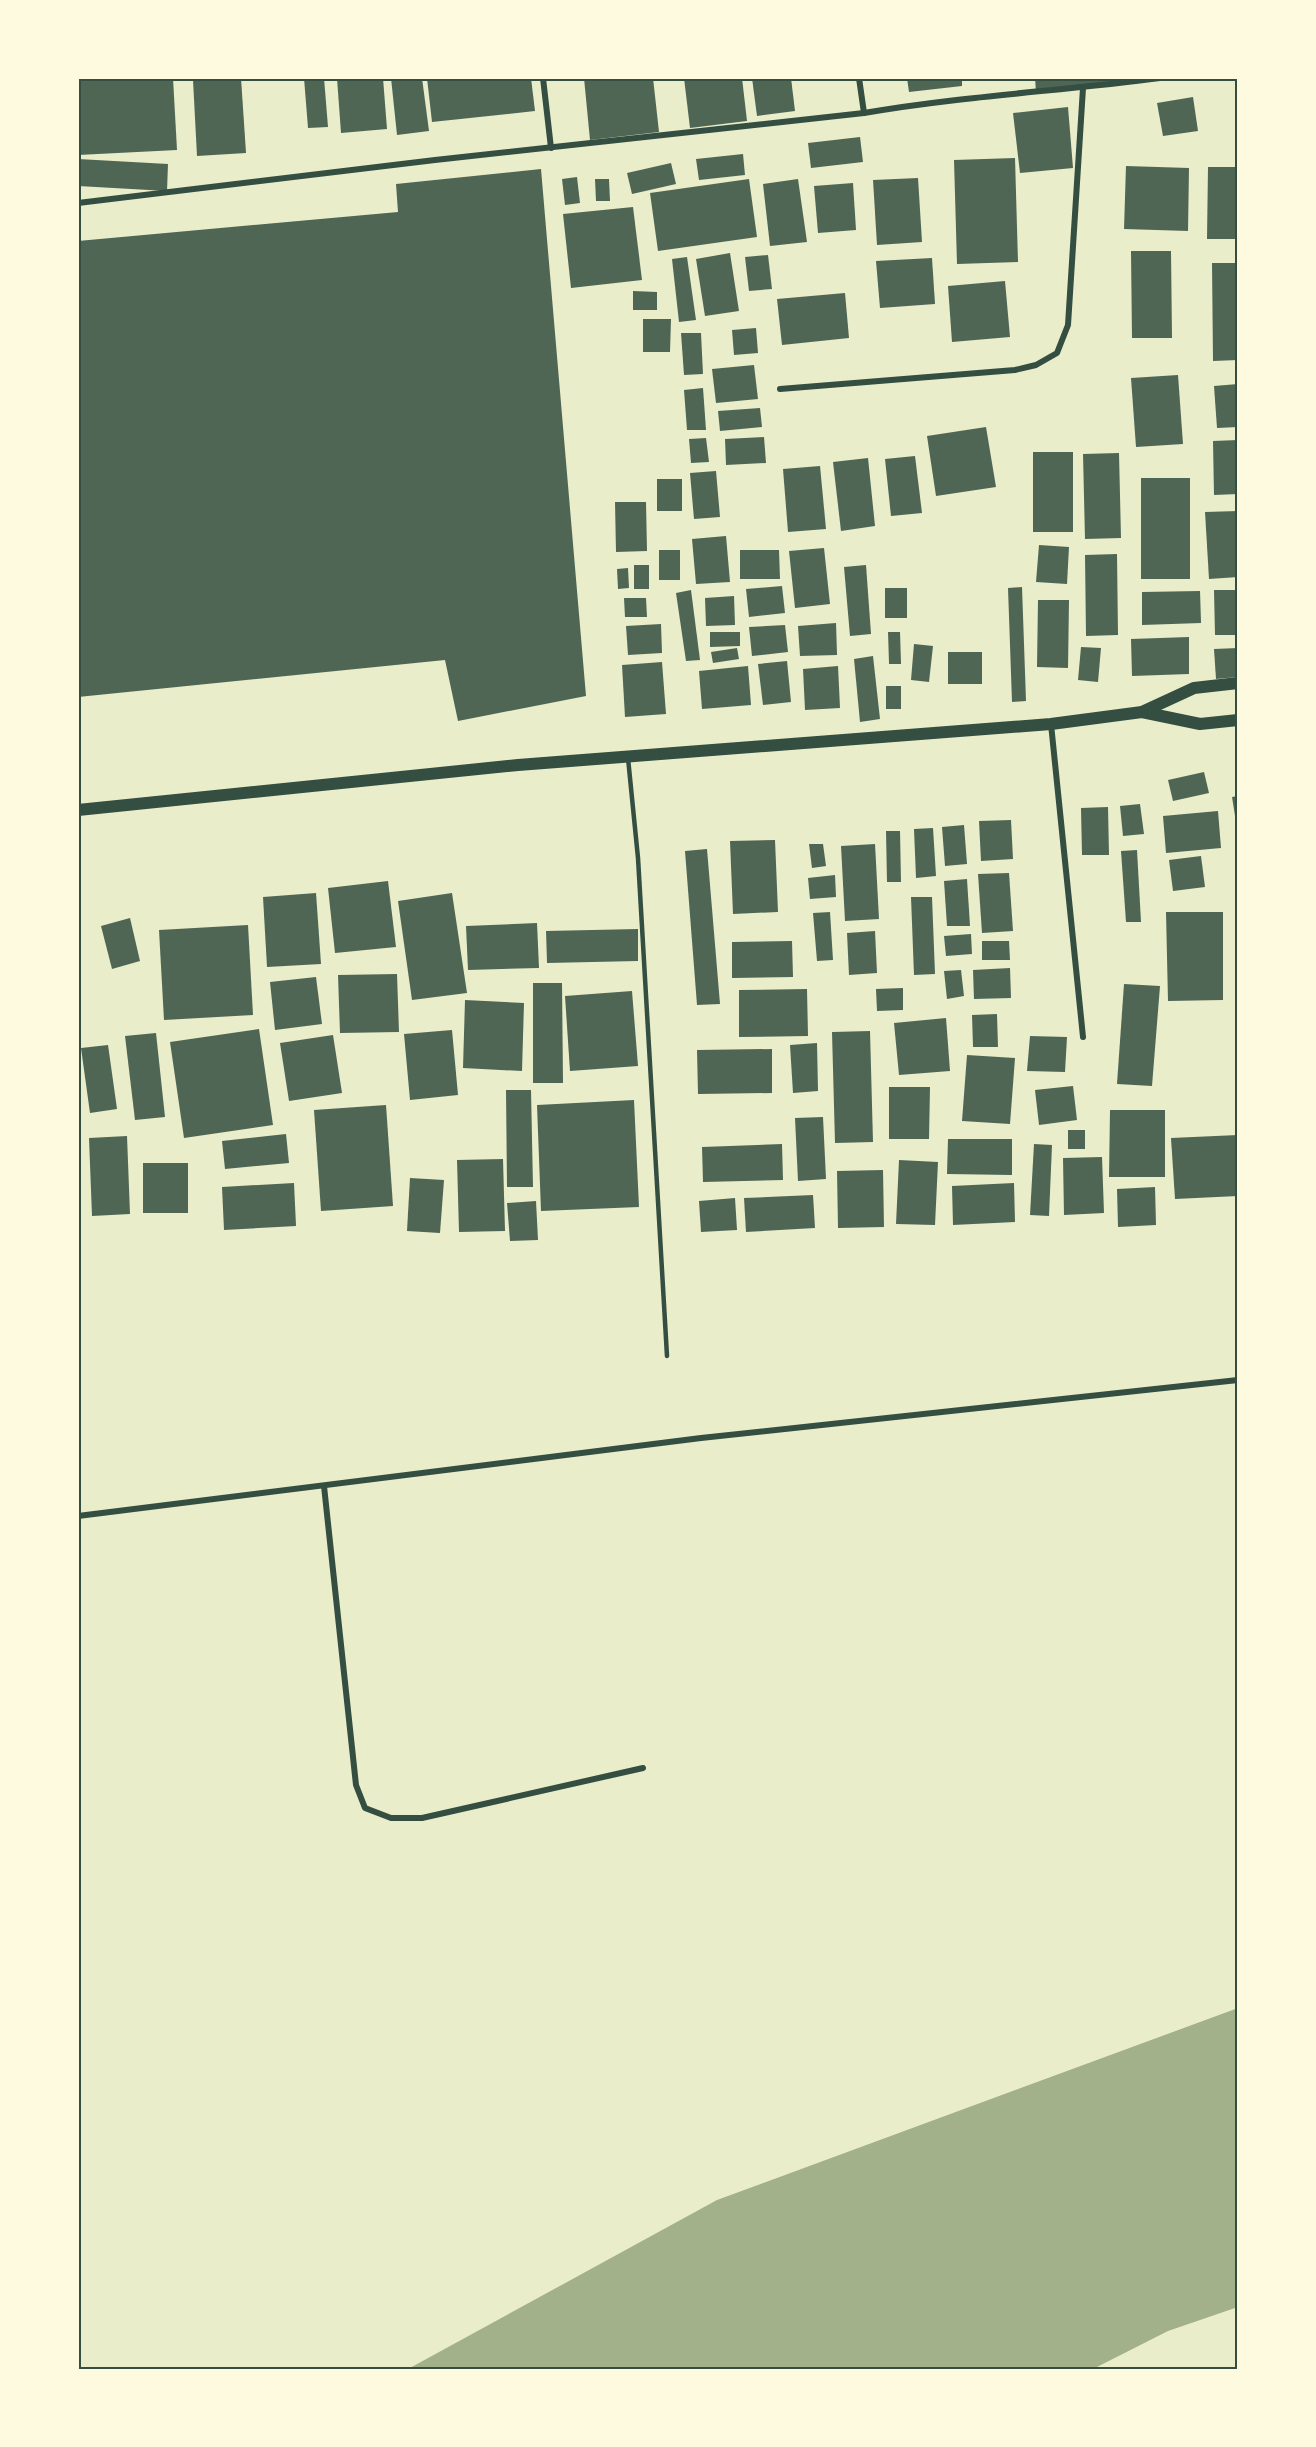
<svg xmlns="http://www.w3.org/2000/svg" width="1316" height="2447" font-family="Cabin,sans-serif">
  <style>
    .water { fill: #a3b18a }
    .building { fill: #4f6655 }
    .lines { fill: none; stroke-linecap: round; stroke-linejoin: round }
    .service { stroke: #344e41; stroke-width: 4.5 }
    .minor { stroke: #344e41; stroke-width: 6 }
    .secondary { stroke: #344e41; stroke-width: 12 }
    .neatline { fill: none; stroke: #344e41; stroke-width: 2 }
  </style>
  <rect width="100%" height="100%" fill="#e9edc9"/>
  <path class="water" d="M1238,2008V2307L1168,2331L1093,2369H408L717,2200Z"/>
  <g class="building">
    <path d="M78,78H173L177,150L78,155Z"/>
    <path d="M241,78L246,153L197,156L193,80Z"/>
    <path d="M304,78H324L328,127L308,128Z"/>
    <path d="M337,78H383L387,129L341,133Z"/>
    <path d="M391,78H422L429,131L397,135Z"/>
    <path d="M427,78H531L535,111L432,122Z"/>
    <path d="M584,78H653L659,132L590,140Z"/>
    <path d="M684,78H742L747,121L690,128Z"/>
    <path d="M752,78H791L795,111L757,116Z"/>
    <path d="M907,78H962V86L909,92Z"/>
    <path d="M1035,78H1110L1111,83L1036,92Z"/>
    <path d="M1193,97L1198,131L1163,136L1157,103Z"/>
    <path d="M1068,107L1073,168L1020,173L1013,113Z"/>
    <path d="M860,137L863,162L811,168L808,143Z"/>
    <path d="M743,154L745,175L699,180L696,159Z"/>
    <path d="M1015,158L1018,262L957,264L954,160Z"/>
    <path d="M78,159L168,164L167,191L78,186Z"/>
    <path d="M671,163L676,184L632,194L627,173Z"/>
    <path d="M1126,166L1189,168L1188,231L1124,229Z"/>
    <path d="M1208,167H1238V239H1207Z"/>
    <path d="M541,169L586,696L458,721L445,660L78,697V241L398,212L396,184Z"/>
    <path d="M577,177L580,203L565,205L562,179Z"/>
    <path d="M918,178L922,242L877,245L873,180Z"/>
    <path d="M595,179H609L610,201H596Z"/>
    <path d="M749,179L757,237L658,251L650,193Z"/>
    <path d="M798,179L807,242L770,246L763,184Z"/>
    <path d="M853,183L856,230L818,233L814,186Z"/>
    <path d="M633,207L642,280L571,288L563,214Z"/>
    <path d="M1131,251H1171L1172,338H1132Z"/>
    <path d="M730,253L739,311L705,316L696,259Z"/>
    <path d="M768,255L772,289L749,291L745,257Z"/>
    <path d="M687,257L696,320L679,322L672,259Z"/>
    <path d="M932,258L935,304L880,308L876,261Z"/>
    <path d="M1212,263H1238V360L1213,361Z"/>
    <path d="M1005,281L1010,337L952,342L948,286Z"/>
    <path d="M633,291L657,292V310H633Z"/>
    <path d="M845,293L849,338L782,345L777,299Z"/>
    <path d="M643,319H671L670,352H643Z"/>
    <path d="M756,328L758,353L734,355L732,330Z"/>
    <path d="M681,333H701L703,374L684,375Z"/>
    <path d="M754,365L758,399L716,403L712,369Z"/>
    <path d="M1178,375L1183,444L1136,447L1131,378Z"/>
    <path d="M1238,384V427L1217,428L1214,386Z"/>
    <path d="M703,388L706,430H687L684,390Z"/>
    <path d="M760,408L762,427L720,431L718,411Z"/>
    <path d="M986,427L996,487L936,496L927,436Z"/>
    <path d="M764,437L766,463L726,465L725,439Z"/>
    <path d="M706,438L709,462L691,463L689,439Z"/>
    <path d="M1238,440V494L1214,495L1213,441Z"/>
    <rect x="1033" y="452" width="40" height="80"/>
    <path d="M1119,453L1121,538L1085,539L1083,454Z"/>
    <path d="M915,456L922,513L891,516L885,459Z"/>
    <path d="M868,458L875,526L841,531L833,462Z"/>
    <path d="M820,466L826,529L788,532L783,469Z"/>
    <path d="M716,471L720,517L694,519L690,473Z"/>
    <rect x="1141" y="478" width="49" height="101"/>
    <rect x="657" y="479" width="25" height="32"/>
    <path d="M615,502H646L647,551L616,552Z"/>
    <path d="M1238,511V577L1209,579L1205,512Z"/>
    <path d="M726,536L730,582L696,584L692,539Z"/>
    <path d="M1039,545L1069,547L1067,584L1036,582Z"/>
    <path d="M824,548L830,604L795,608L789,551Z"/>
    <rect x="659" y="550" width="21" height="30"/>
    <path d="M740,550H779L780,579H740Z"/>
    <path d="M1117,554L1118,635L1086,636L1085,555Z"/>
    <rect x="634" y="565" width="15" height="24"/>
    <path d="M866,565L871,634L850,636L844,567Z"/>
    <path d="M628,568L629,588L618,589L617,569Z"/>
    <path d="M782,586L785,613L749,617L746,589Z"/>
    <path d="M1022,587L1026,701L1012,702L1008,588Z"/>
    <rect x="885" y="588" width="22" height="30"/>
    <path d="M691,590L700,660L686,661L676,593Z"/>
    <path d="M1214,590H1238V635H1215Z"/>
    <path d="M1200,591L1201,623L1142,625V592Z"/>
    <path d="M734,596L735,625L706,626L705,598Z"/>
    <path d="M624,598H646L647,617H625Z"/>
    <path d="M1038,600H1069L1068,668L1037,667Z"/>
    <path d="M836,623L837,655L800,656L798,626Z"/>
    <path d="M661,624L662,653L628,655L626,626Z"/>
    <path d="M785,625L788,652L752,656L749,627Z"/>
    <path d="M710,632H740V646L710,647Z"/>
    <path d="M888,632H900L901,664H889Z"/>
    <path d="M1189,637V674L1132,676L1131,639Z"/>
    <path d="M914,644L933,646L929,682L911,680Z"/>
    <path d="M1081,647L1101,648L1098,682L1078,680Z"/>
    <path d="M737,648L739,659L713,663L711,652Z"/>
    <path d="M1238,648V677L1216,679L1214,649Z"/>
    <rect x="948" y="652" width="34" height="32"/>
    <path d="M873,656L880,719L860,722L854,659Z"/>
    <path d="M787,661L791,702L763,705L758,664Z"/>
    <path d="M662,662L666,714L625,717L622,665Z"/>
    <path d="M748,666L751,705L702,709L699,671Z"/>
    <path d="M838,666L840,708L805,710L803,669Z"/>
    <rect x="886" y="686" width="15" height="23"/>
    <path d="M1204,772L1209,793L1173,801L1168,780Z"/>
    <path d="M1238,796V828H1237L1232,797Z"/>
    <path d="M1140,804L1144,834L1123,836L1120,806Z"/>
    <path d="M1108,807L1109,855H1082L1081,808Z"/>
    <path d="M1218,811L1221,848L1166,853L1163,816Z"/>
    <path d="M1011,820L1013,859L981,861L979,821Z"/>
    <path d="M964,825L967,864L945,866L942,827Z"/>
    <path d="M933,828L936,876L916,878L914,829Z"/>
    <path d="M886,831H900L901,882H887Z"/>
    <path d="M775,840L778,912L733,914L730,841Z"/>
    <path d="M809,844H823L826,866L812,868Z"/>
    <path d="M875,844L879,919L845,921L841,846Z"/>
    <path d="M707,849L720,1004L697,1005L685,851Z"/>
    <path d="M1137,850L1141,922H1126L1121,851Z"/>
    <path d="M1201,856L1205,887L1173,891L1169,860Z"/>
    <path d="M1009,873L1013,931L982,933L978,874Z"/>
    <path d="M835,875L836,897L810,899L808,878Z"/>
    <path d="M967,879L970,926H947L944,881Z"/>
    <path d="M388,881L396,947L335,953L328,888Z"/>
    <path d="M316,893L321,964L267,967L263,897Z"/>
    <path d="M452,893L467,993L412,1000L398,901Z"/>
    <path d="M911,897H932L935,974L914,975Z"/>
    <path d="M830,912L833,960L817,961L813,913Z"/>
    <path d="M1166,912H1223V1000L1168,1001Z"/>
    <path d="M130,918L140,961L112,969L101,926Z"/>
    <path d="M537,923L539,968L468,970L466,926Z"/>
    <path d="M248,925L253,1015L164,1020L159,930Z"/>
    <path d="M638,929V961L547,963L546,931Z"/>
    <path d="M875,931L877,973L849,975L847,933Z"/>
    <path d="M971,934L972,954L946,956L944,936Z"/>
    <path d="M792,941L793,977L732,978V942Z"/>
    <path d="M982,941H1009L1010,960H982Z"/>
    <path d="M1010,968L1011,998L974,999L973,970Z"/>
    <path d="M961,970L964,996L947,999L944,971Z"/>
    <path d="M397,974L399,1032L340,1033L338,975Z"/>
    <path d="M316,977L322,1024L275,1030L270,982Z"/>
    <path d="M533,983H562L563,1083H533Z"/>
    <path d="M1124,984L1160,986L1152,1086L1117,1084Z"/>
    <path d="M903,988V1010L877,1011L876,989Z"/>
    <path d="M807,989L808,1036L739,1037V990Z"/>
    <path d="M632,991L638,1066L570,1071L565,996Z"/>
    <path d="M465,1000L524,1003L522,1071L463,1068Z"/>
    <path d="M997,1014L998,1047H973L972,1015Z"/>
    <path d="M946,1018L950,1071L899,1075L894,1023Z"/>
    <path d="M259,1029L273,1125L184,1138L170,1042Z"/>
    <path d="M452,1030L458,1095L410,1100L404,1034Z"/>
    <path d="M870,1031L873,1142L835,1143L832,1032Z"/>
    <path d="M156,1033L165,1117L135,1120L125,1036Z"/>
    <path d="M333,1035L342,1093L289,1101L280,1043Z"/>
    <path d="M1030,1036L1067,1037L1065,1072L1027,1071Z"/>
    <path d="M817,1043L818,1091L793,1093L790,1045Z"/>
    <path d="M108,1045L117,1109L90,1113L81,1048Z"/>
    <path d="M772,1049V1093L698,1094L697,1050Z"/>
    <path d="M967,1055L1015,1058L1010,1124L962,1121Z"/>
    <path d="M1073,1086L1077,1120L1039,1125L1035,1090Z"/>
    <path d="M889,1087H930L929,1139H889Z"/>
    <path d="M506,1090H531L533,1187H507Z"/>
    <path d="M634,1100L639,1207L541,1211L537,1105Z"/>
    <path d="M386,1105L393,1206L321,1211L314,1110Z"/>
    <path d="M1110,1110H1165V1177H1109Z"/>
    <path d="M823,1117L826,1179L798,1181L795,1118Z"/>
    <rect x="1068" y="1130" width="17" height="19"/>
    <path d="M286,1134L289,1163L225,1169L222,1141Z"/>
    <path d="M1238,1135V1196L1175,1199L1171,1138Z"/>
    <path d="M127,1136L130,1214L92,1216L89,1138Z"/>
    <path d="M948,1139H1012V1175L947,1174Z"/>
    <path d="M782,1144L783,1180L703,1182L702,1147Z"/>
    <path d="M1034,1144L1052,1145L1049,1216L1030,1215Z"/>
    <path d="M1102,1157L1104,1213L1064,1215L1063,1158Z"/>
    <path d="M503,1159L505,1231L459,1232L457,1160Z"/>
    <path d="M899,1160L938,1162L935,1225L896,1224Z"/>
    <rect x="143" y="1163" width="45" height="50"/>
    <path d="M883,1170L884,1227L838,1228L837,1171Z"/>
    <path d="M410,1178L444,1180L440,1233L407,1231Z"/>
    <path d="M294,1183L296,1226L224,1230L222,1187Z"/>
    <path d="M1014,1183L1015,1222L953,1225L952,1186Z"/>
    <path d="M1155,1187L1156,1225L1118,1227L1117,1189Z"/>
    <path d="M813,1195L815,1228L746,1232L744,1198Z"/>
    <path d="M735,1198L737,1230L701,1232L699,1201Z"/>
    <path d="M536,1201L538,1240L510,1241L507,1203Z"/>
  </g>
  <g class="lines">
    <path class="service" d="M628,758L638,858L667,1356"/>
    <g class="minor">
      <path d="M543,78L551,148"/>
      <path d="M859,78L864,113"/>
      <path d="M78,203L435,160L864,113C962,96 1062,91 1160,78"/>
      <path d="M780,389L1015,370L1036,365L1057,353L1068,325L1083,88"/>
      <path d="M1051,724L1083,1037"/>
      <path d="M324,1486L356,1785L365,1808L391,1818H422L643,1768"/>
      <path d="M78,1516L701,1438L1238,1380"/>
    </g>
    <g class="secondary">
      <path d="M1142,712L1200,724L1238,720"/>
      <path d="M78,810L518,765L1051,724L1142,712L1194,688L1238,683"/>
    </g>
  </g>
  <rect width="1316" height="2447" fill="none" stroke="#fefae0" stroke-width="159"/>
  <rect x="80" y="80" width="1156" height="2288" class="neatline"/>
</svg>
